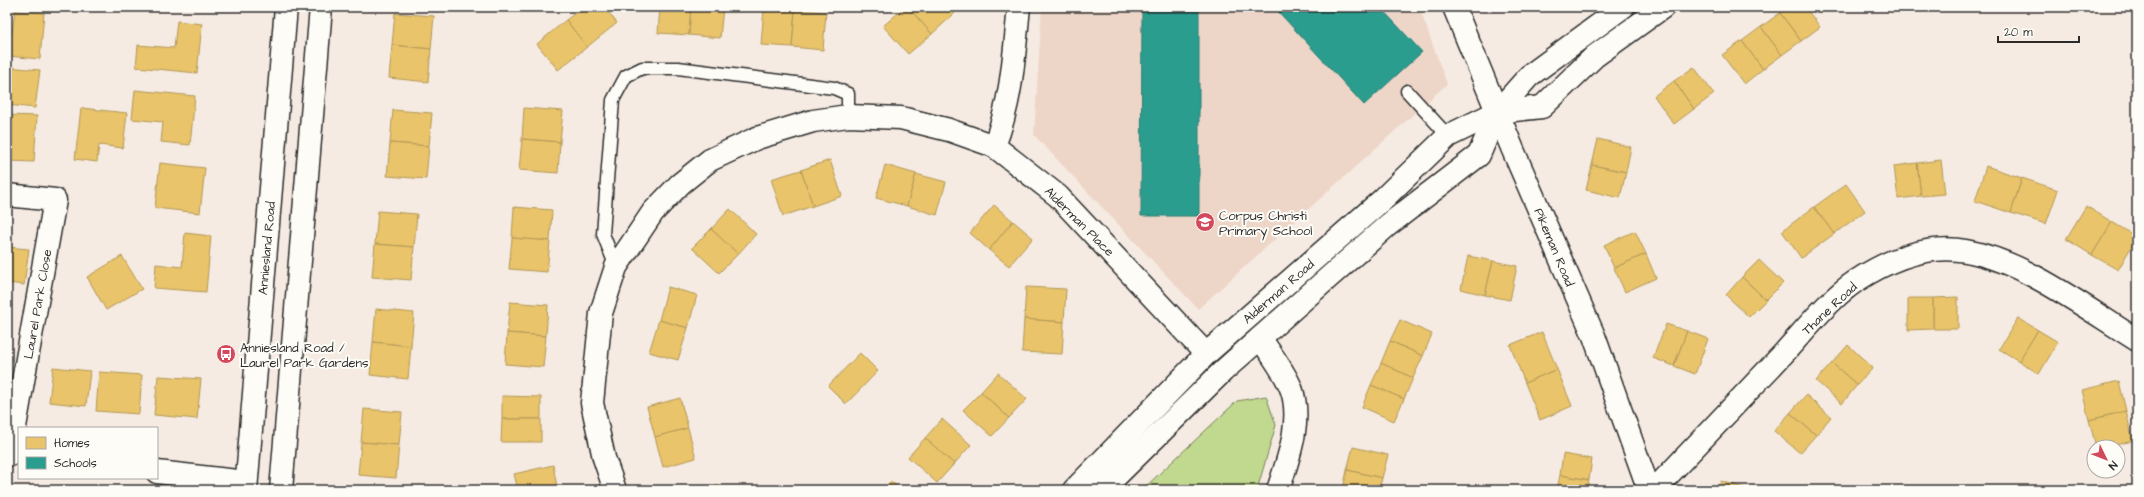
<svg xmlns="http://www.w3.org/2000/svg" width="2144" height="497" font-family="'Architects Daughter',sans-serif">
  <style>
    .built { fill: #edd6c8 }
    .green { fill: #c1d88f; stroke: #76825d }
    .homes { fill: #e9c46a; stroke: #b09657 }
    .schools { fill: #2a9d8f; stroke: #2a7b71 }
    .lines { fill: none; stroke-linecap: round; stroke-linejoin: round }
    .lane-casing { stroke: #2b2b2b; stroke-width: 15 }
    .street-casing { stroke: #2b2b2b; stroke-width: 25 }
    .secondary-casing { stroke: #2b2b2b; stroke-width: 25 }
    .lane { stroke: #fdfcf7; stroke-width: 12 }
    .street { stroke: #fdfcf7; stroke-width: 22 }
    .secondary { stroke: #fdfcf7; stroke-width: 22 }
    .labels { text-anchor: middle; stroke-width: 4; stroke-linejoin: round; paint-order: stroke }
    .poi-label { font-size: 13px; fill: #2b2b2b; stroke: #fdfcf7; text-anchor: start }
    .street-label { font-size: 13px; fill: #2b2b2b; stroke: #fdfcf7 }
  </style>
  <rect width="100%" height="100%" fill="#f6ebe2"/>
  <filter id="ink" filterUnits="userSpaceOnUse"><feTurbulence type="fractalNoise" baseFrequency=".025" numOctaves="2"/><feDisplacementMap in="SourceGraphic" scale="8" xChannelSelector="R" yChannelSelector="G"/><feConvolveMatrix kernelMatrix="1 2 1 2 8 2 1 2 1" color-interpolation-filters="sRGB"/></filter>
  <g filter="url(#ink)">
    <path class="built" d="M1042,7H1419L1447,84L1198,309L1034,135Z"/>
    <path class="green" d="M1266,396L1276,425L1257,490H1142L1237,401Z"/>
    <g class="homes">
      <path d="M583,7H604L617,23L587,47L566,20Z"/>
      <path d="M660,7H691L689,35L658,33Z"/>
      <path d="M691,7H723L720,38L689,35Z"/>
      <path d="M764,7L795,10L792,47L761,45Z"/>
      <path d="M905,7H908L932,34L908,54L883,26Z"/>
      <path d="M908,7H950L955,13L932,34Z"/>
      <path d="M1787,7H1805L1820,27L1801,41L1780,13Z"/>
      <path d="M795,10L826,12L823,50L792,47Z"/>
      <path d="M15,11L44,13L40,59L7,56V33H12Z"/>
      <path d="M395,13L434,16L431,49L392,45Z"/>
      <path d="M1780,13L1801,41L1782,55L1761,27Z"/>
      <path d="M566,20L587,47L558,70L537,44Z"/>
      <path d="M177,21L202,24L197,73L136,67L138,45L174,48Z"/>
      <path d="M1761,27L1782,55L1763,69L1742,41Z"/>
      <path d="M1742,41L1763,69L1744,84L1722,55Z"/>
      <path d="M392,45L431,49L428,82L389,78Z"/>
      <path d="M7,67L40,70L35,108L7,105Z"/>
      <path d="M1694,67L1714,94L1694,109L1674,81Z"/>
      <path d="M1674,81L1694,109L1674,124L1654,96Z"/>
      <path d="M135,90L195,96L190,145L161,142L163,122L132,119Z"/>
      <path d="M81,108L127,113L123,148L99,145L97,162L75,159Z"/>
      <path d="M524,108L563,111L560,142L522,139Z"/>
      <path d="M393,110L432,113L429,146L390,143Z"/>
      <path d="M7,115L37,116L34,162L7,161Z"/>
      <path d="M522,139L560,142L558,173L519,170Z"/>
      <path d="M1598,139L1631,147L1626,172L1592,165Z"/>
      <path d="M390,143L429,146L426,179L387,176Z"/>
      <path d="M830,160L842,196L813,206L801,170Z"/>
      <path d="M1941,160L1945,194L1921,196L1917,163Z"/>
      <path d="M160,163L205,168L200,213L155,208Z"/>
      <path d="M1917,163L1921,196L1898,199L1894,166Z"/>
      <path d="M885,165L916,174L907,206L876,198Z"/>
      <path d="M1592,165L1626,172L1620,198L1586,190Z"/>
      <path d="M1986,166L2022,178L2011,213L1975,201Z"/>
      <path d="M801,170L813,206L783,216L771,179Z"/>
      <path d="M916,174L946,182L937,215L907,206Z"/>
      <path d="M2022,178L2058,190L2046,224L2011,213Z"/>
      <path d="M1846,184L1865,211L1834,234L1814,207Z"/>
      <path d="M994,205L1013,221L989,250L970,233Z"/>
      <path d="M2086,206L2112,222L2092,255L2066,239Z"/>
      <path d="M514,207L552,210L550,241L512,238Z"/>
      <path d="M1814,207L1834,234L1801,258L1782,231Z"/>
      <path d="M730,209L756,234L738,254L711,229Z"/>
      <path d="M378,211L417,214L414,247L375,244Z"/>
      <path d="M1013,221L1033,238L1009,266L989,250Z"/>
      <path d="M2112,222L2137,237L2118,270L2092,255Z"/>
      <path d="M711,229L738,254L719,273L692,248Z"/>
      <path d="M1635,231L1646,254L1614,268L1604,245Z"/>
      <path d="M185,233L211,236L206,292L154,288L156,264L182,267Z"/>
      <path d="M512,238L550,241L547,272L509,269Z"/>
      <path d="M375,244L414,247L411,280L372,277Z"/>
      <path d="M7,247L29,249L24,285L7,283Z"/>
      <path d="M1646,254L1656,278L1625,292L1614,268Z"/>
      <path d="M122,256L142,289L106,310L87,277Z"/>
      <path d="M1468,256L1493,261L1485,295L1461,289Z"/>
      <path d="M1759,260L1783,283L1766,300L1742,277Z"/>
      <path d="M1493,261L1517,266L1510,300L1485,295Z"/>
      <path d="M1742,277L1766,300L1749,317L1726,295Z"/>
      <path d="M668,287L697,295L688,328L659,320Z"/>
      <path d="M1026,287L1066,289L1064,322L1024,319Z"/>
      <path d="M1958,297V329H1933V298Z"/>
      <path d="M1908,298H1933V329L1908,330Z"/>
      <path d="M510,302L548,305L546,336L507,333Z"/>
      <path d="M376,309L414,313L411,346L373,342Z"/>
      <path d="M2018,318L2038,330L2019,361L1999,349Z"/>
      <path d="M1024,319L1064,322L1062,354L1022,352Z"/>
      <path d="M659,320L688,328L678,360L649,352Z"/>
      <path d="M1400,320L1432,334L1423,356L1390,341Z"/>
      <path d="M1666,324L1687,331L1674,366L1653,358Z"/>
      <path d="M2038,330L2058,342L2039,374L2019,361Z"/>
      <path d="M1687,331L1708,339L1695,374L1674,366Z"/>
      <path d="M1542,332L1557,369L1525,383L1510,345Z"/>
      <path d="M507,333L546,336L543,367L505,364Z"/>
      <path d="M1390,341L1423,356L1413,378L1381,363Z"/>
      <path d="M373,342L411,346L408,379L370,375Z"/>
      <path d="M1848,345L1873,368L1857,385L1832,363Z"/>
      <path d="M860,353L878,371L846,404L828,386Z"/>
      <path d="M1381,363L1413,378L1404,399L1371,385Z"/>
      <path d="M1832,363L1857,385L1842,404L1816,381Z"/>
      <path d="M53,367L90,371L86,406L49,402Z"/>
      <path d="M1557,369L1572,406L1540,420L1525,383Z"/>
      <path d="M99,372L142,375L139,414L96,411Z"/>
      <path d="M998,373L1027,399L1009,418L981,392Z"/>
      <path d="M158,376L201,379L197,419L154,415Z"/>
      <path d="M2119,381L2126,411L2089,420L2082,390Z"/>
      <path d="M1371,385L1404,399L1394,421L1362,407Z"/>
      <path d="M981,392L1009,418L992,436L963,410Z"/>
      <path d="M1806,395L1831,417L1816,435L1790,413Z"/>
      <path d="M502,396L541,397V419H502Z"/>
      <path d="M680,398L688,428L655,437L647,407Z"/>
      <path d="M364,409L402,412L399,445L361,442Z"/>
      <path d="M2126,411L2133,441L2106,447H2096L2089,420Z"/>
      <path d="M1790,413L1816,435L1800,453L1774,431Z"/>
      <path d="M502,419H541V442H501Z"/>
      <path d="M942,419L971,445L954,464L925,438Z"/>
      <path d="M688,428L696,458L663,467L655,437Z"/>
      <path d="M925,438L954,464L937,483L908,457Z"/>
      <path d="M361,442L399,445L396,478L358,475Z"/>
      <path d="M1353,447L1388,455L1382,478L1347,470Z"/>
      <path d="M1563,454L1592,459L1589,480L1560,475Z"/>
      <path d="M553,465L557,487L545,490H518L514,474Z"/>
      <path d="M1347,470L1382,478L1379,490H1343Z"/>
      <path d="M1560,475L1589,480L1587,490H1557Z"/>
      <path d="M891,481L901,490H884Z"/>
      <path d="M1721,481L1751,490H1718Z"/>
      <path d="M717,484L723,490H711Z"/>
      <path d="M557,487L558,490H545Z"/>
    </g>
    <g class="schools">
      <path d="M1274,7H1380L1422,52L1364,105Z"/>
      <path d="M1142,9H1199V216H1141Z"/>
    </g>
    <g class="lines">
      <g class="lane-casing">
        <g id="lane">
          <path d="M1407,91L1448,136"/>
          <path d="M616,267L603,234L613,100L626,76L642,68H678L834,88L848,94V116"/>
        </g>
      </g>
      <g class="street-casing">
        <g id="street">
          <path d="M1454,7L1513,150L1594,336L1649,490"/>
          <path d="M994,146C1012,101 1014,55 1019,7"/>
          <path d="M7,195L55,200L10,455"/>
          <path d="M1260,338C1271,354 1284,371 1291,388C1303,420 1288,460 1278,490"/>
          <path d="M157,472L246,482"/>
          <path d="M615,490L604,458L592,403L601,313L616,267L653,212L680,184L710,160L757,138L813,121L848,116L901,118L949,130L994,146L1058,196L1206,354"/>
          <path d="M1654,490C1697,445 1740,399 1783,354C1805,330 1828,300 1856,281C1888,260 1927,244 1966,251C2024,261 2087,309 2137,340"/>
        </g>
      </g>
      <g class="secondary-casing">
        <g id="secondary">
          <path d="M246,490L286,7"/>
          <path d="M281,490L321,7"/>
          <path d="M1074,490L1206,354L1382,200L1448,136L1497,112L1542,107L1595,56L1663,7"/>
          <path d="M1102,490L1223,371L1260,338L1388,225L1479,155L1497,112L1529,76L1623,7"/>
        </g>
      </g>
      <use href="#lane" class="lane"/>
      <use href="#street" class="street"/>
      <use href="#secondary" class="secondary"/>
    </g>
  </g>
  <defs>
    <g id="school-disc" transform="scale(1)"><circle r="9.5" fill="#d1495b" stroke="#fdfcf7"/><path d="M0-5L7-2L0 1L-7-2ZM-4 1L0 2.5L4 1V4Q0 6-4 4Z" fill="#fff"/></g>
    <g id="bus-disc" transform="scale(1)"><circle r="9.5" fill="#d1495b" stroke="#fdfcf7"/><path d="M-5-6H5V4H4V6H2V4H-2V6H-4V4H-5ZM-3.5-4V0h7V-4ZM-3.5 1.2v1.5H-2V1.2ZM2 1.2v1.5H3.5V1.2Z" fill="#fff"/></g>
  </defs>
  <g fill-rule="evenodd">
    <use href="#school-disc" x="1205" y="222"/>
    <use href="#bus-disc" x="226" y="354"/>
  </g>
  <g class="labels">
    <g class="poi-label">
      <text x="1219" y="220">Corpus Christi<tspan x="1219" dy="15">Primary School</tspan></text>
      <text x="240" y="352">Anniesland Road /<tspan x="240" dy="15">Laurel Park Gardens</tspan></text>
    </g>
    <g class="street-label">
      <text transform="translate(1080 221) rotate(45)" y="5">Alderman Place</text>
      <text transform="translate(1555 247) rotate(67)" y="5">Pikeman Road</text>
      <text transform="translate(266 248) rotate(-85)" y="5">Anniesland Road</text>
      <text transform="translate(1278 291) rotate(-41)" y="5">Alderman Road</text>
      <text transform="translate(37 304) rotate(-80)" y="5">Laurel Park Close</text>
      <text transform="translate(1829 308) rotate(-43)" y="5">Thane Road</text>
    </g>
  </g>
  <rect width="2144" height="497" fill="none" stroke="#fdfcf7" stroke-width="24"/>
  <rect x="12" y="12" width="2120" height="473" fill="none" stroke="#2b2b2b" stroke-width="1.5" filter="url(#ink)"/>
  <rect x="18" y="427" width="140" height="52" fill="#fdfcf7" stroke="#a9a8a5"/>
  <rect x="26" y="437" width="20" height="12" fill="#e9c46a" stroke="#a9a8a5"/>
  <text x="54" y="447" font-size="12" fill="#2b2b2b">Homes</text>
  <rect x="26" y="457" width="20" height="12" fill="#2a9d8f" stroke="#a9a8a5"/>
  <text x="54" y="467" font-size="12" fill="#2b2b2b">Schools</text>
  <g transform="translate(2106 459) rotate(133)"><circle r="19" fill="#fdfcf7" stroke="#a9a8a5"/>
  <path d="M0-3L7 15L0 10L-7 15Z" fill="#d1495b"/>
  <text y="-6" font-size="11" font-weight="bold" text-anchor="middle" fill="#2b2b2b">N</text>
  </g>
  <path d="M1998 36v6h81v-6" fill="none" stroke="#2b2b2b" stroke-width="2"/>
  <text x="2004" y="36" font-size="12" fill="#2b2b2b" stroke="#fdfcf7" stroke-width="3" paint-order="stroke">20 m</text>
</svg>
